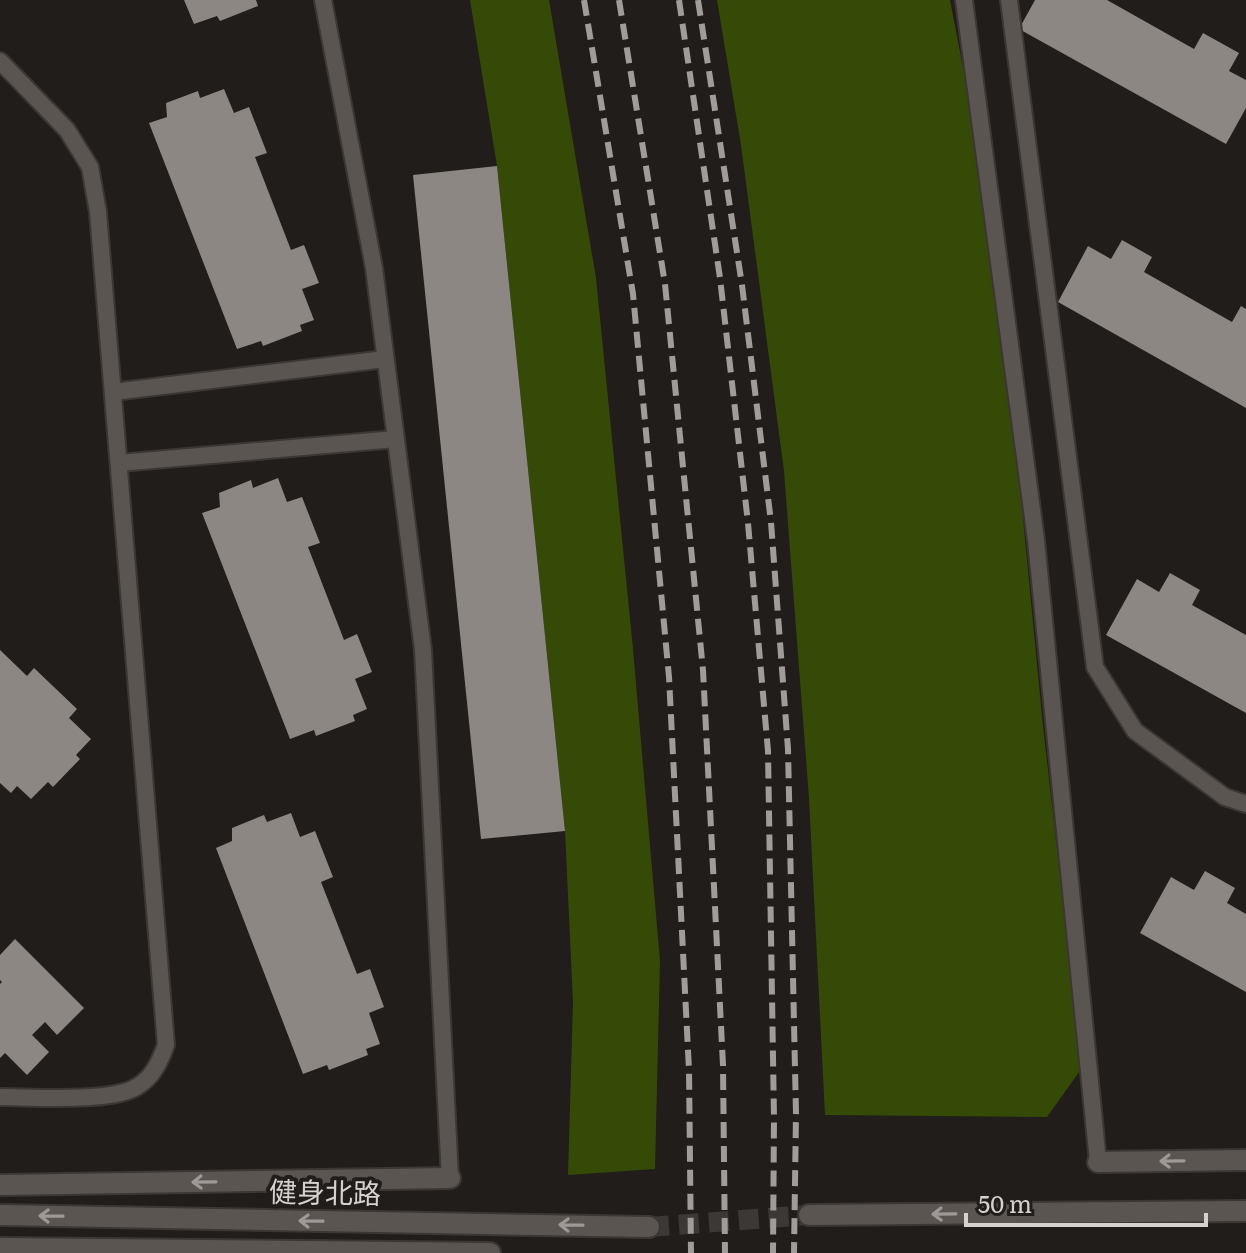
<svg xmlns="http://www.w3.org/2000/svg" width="1246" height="1253" font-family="Literata,'Noto Sans SC',serif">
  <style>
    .green { fill: #354a06 }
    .building { fill: #8c8783 }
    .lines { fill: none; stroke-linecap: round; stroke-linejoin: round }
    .secondary-tunnel { stroke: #3c3835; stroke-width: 20; stroke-dasharray: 20 10; stroke-linecap: butt }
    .service-casing { stroke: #3b3735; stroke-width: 20 }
    .secondary-casing { stroke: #3b3735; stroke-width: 24 }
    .service { stroke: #5b5552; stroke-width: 16 }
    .secondary { stroke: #5b5552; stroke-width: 20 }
    .rail { stroke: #9f9c99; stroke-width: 6; stroke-dasharray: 16 8; stroke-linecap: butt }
    .oneway { stroke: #9e9997 }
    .labels { text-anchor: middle; stroke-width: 8; stroke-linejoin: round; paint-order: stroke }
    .street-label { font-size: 28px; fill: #d4d1cf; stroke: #211d1a }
  </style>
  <rect width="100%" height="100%" fill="#211d1a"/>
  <g class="green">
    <path d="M470,0H549L596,278L633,649L660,961L655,1169L568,1175L573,1002L565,831L497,166Z"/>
    <path d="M717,0H950L996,238L1043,726L1082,1068L1047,1117L825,1115L809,798L784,471L741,145Z"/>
  </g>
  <g class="building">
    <path d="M184,0H256L258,6L220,21L217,16L194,24Z"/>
    <path d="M1035,0H1107L1194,49L1203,33L1239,53L1229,71L1246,80V108L1226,144L1019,29Z"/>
    <path d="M224,89L234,113L249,107L267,153L255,157L291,250L304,245L319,283L302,289L314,320L300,325L302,331L263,346L261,341L237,349L149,123L167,117L166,103L198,91L200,98Z"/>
    <path d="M497,166L565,831L481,839L413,175Z"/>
    <path d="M1122,240L1152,257L1144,272L1232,322L1241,306L1246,309V408L1058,302L1088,246L1111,259Z"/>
    <path d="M278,478L287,502L302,497L320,543L308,547L344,640L357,634L372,672L355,679L367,709L353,715L355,721L316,736L314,730L290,739L202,513L220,507L219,493L251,480L253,488Z"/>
    <path d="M1170,573L1200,590L1192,605L1246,635V713L1106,635L1137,579L1159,592Z"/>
    <path d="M0,650L27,676L34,668L77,709L69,718L91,739L76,755L80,759L53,787L48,782L31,799L17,786L11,793L0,783Z"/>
    <path d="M291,813L300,837L315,831L333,877L321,882L357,974L370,969L384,1007L369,1013L380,1044L366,1049L368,1055L329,1070L327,1065L303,1074L216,848L232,841V828L264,815L267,822Z"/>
    <path d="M1205,871L1235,888L1227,903L1246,914V992L1140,933L1171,877L1194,890Z"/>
    <path d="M15,939L84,1008L57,1035L45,1022L32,1035L49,1052L27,1075L5,1053L0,1058V984L2,982L0,980V955Z"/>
  </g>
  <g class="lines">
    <path class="secondary-tunnel" d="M649,1227L809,1215"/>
    <g class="service-casing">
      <g id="service">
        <path d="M323,0L374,268L423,650L450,1178"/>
        <path d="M964,0L1036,540L1098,1162"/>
        <path d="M1009,0L1095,667L1135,731L1225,797L1246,804"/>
        <path d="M0,61L67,130L90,167L98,212L166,1045C160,1061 153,1077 138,1086C114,1103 32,1097 0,1097"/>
        <path d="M113,392L385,359"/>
        <path d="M119,463L396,439"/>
      </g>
    </g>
    <g class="secondary-casing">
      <g id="secondary">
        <path d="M1098,1162L1246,1160"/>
        <path d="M0,1185L450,1178"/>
        <path d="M0,1215L649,1227"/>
        <path d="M809,1215L1246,1211"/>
        <path d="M0,1248L490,1253"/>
      </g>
    </g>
    <use href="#service" class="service"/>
    <use href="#secondary" class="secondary"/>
    <g class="rail">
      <path d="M584,0L633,294L669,677L689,1070L691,1253"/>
      <path d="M619,0L665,284L703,670L723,1065L725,1253"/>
      <path d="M679,0L720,278L748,523L768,751L774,1118L773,1253"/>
      <path d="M698,0L742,285L771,522L788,749L796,1114L794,1253"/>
    </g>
  </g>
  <defs><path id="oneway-shaft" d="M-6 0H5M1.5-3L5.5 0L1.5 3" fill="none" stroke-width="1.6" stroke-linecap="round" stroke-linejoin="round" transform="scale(2)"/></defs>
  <g class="oneway">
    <use href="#oneway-shaft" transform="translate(1172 1161) rotate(179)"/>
    <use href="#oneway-shaft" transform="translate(204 1182) rotate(179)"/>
    <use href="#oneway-shaft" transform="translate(944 1214) rotate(179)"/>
    <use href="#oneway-shaft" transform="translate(51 1216) rotate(-179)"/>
    <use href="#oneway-shaft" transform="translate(311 1221) rotate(-179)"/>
    <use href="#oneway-shaft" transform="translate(571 1225) rotate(-179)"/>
  </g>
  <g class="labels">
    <g class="street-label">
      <text transform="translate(325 1193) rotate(1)" y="10">健身北路</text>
    </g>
  </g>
  <path d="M966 1213v12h240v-12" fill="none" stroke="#d4d1cf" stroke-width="4"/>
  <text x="978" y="1213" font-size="24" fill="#d4d1cf" stroke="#211d1a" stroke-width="6" paint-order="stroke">50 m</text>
</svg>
